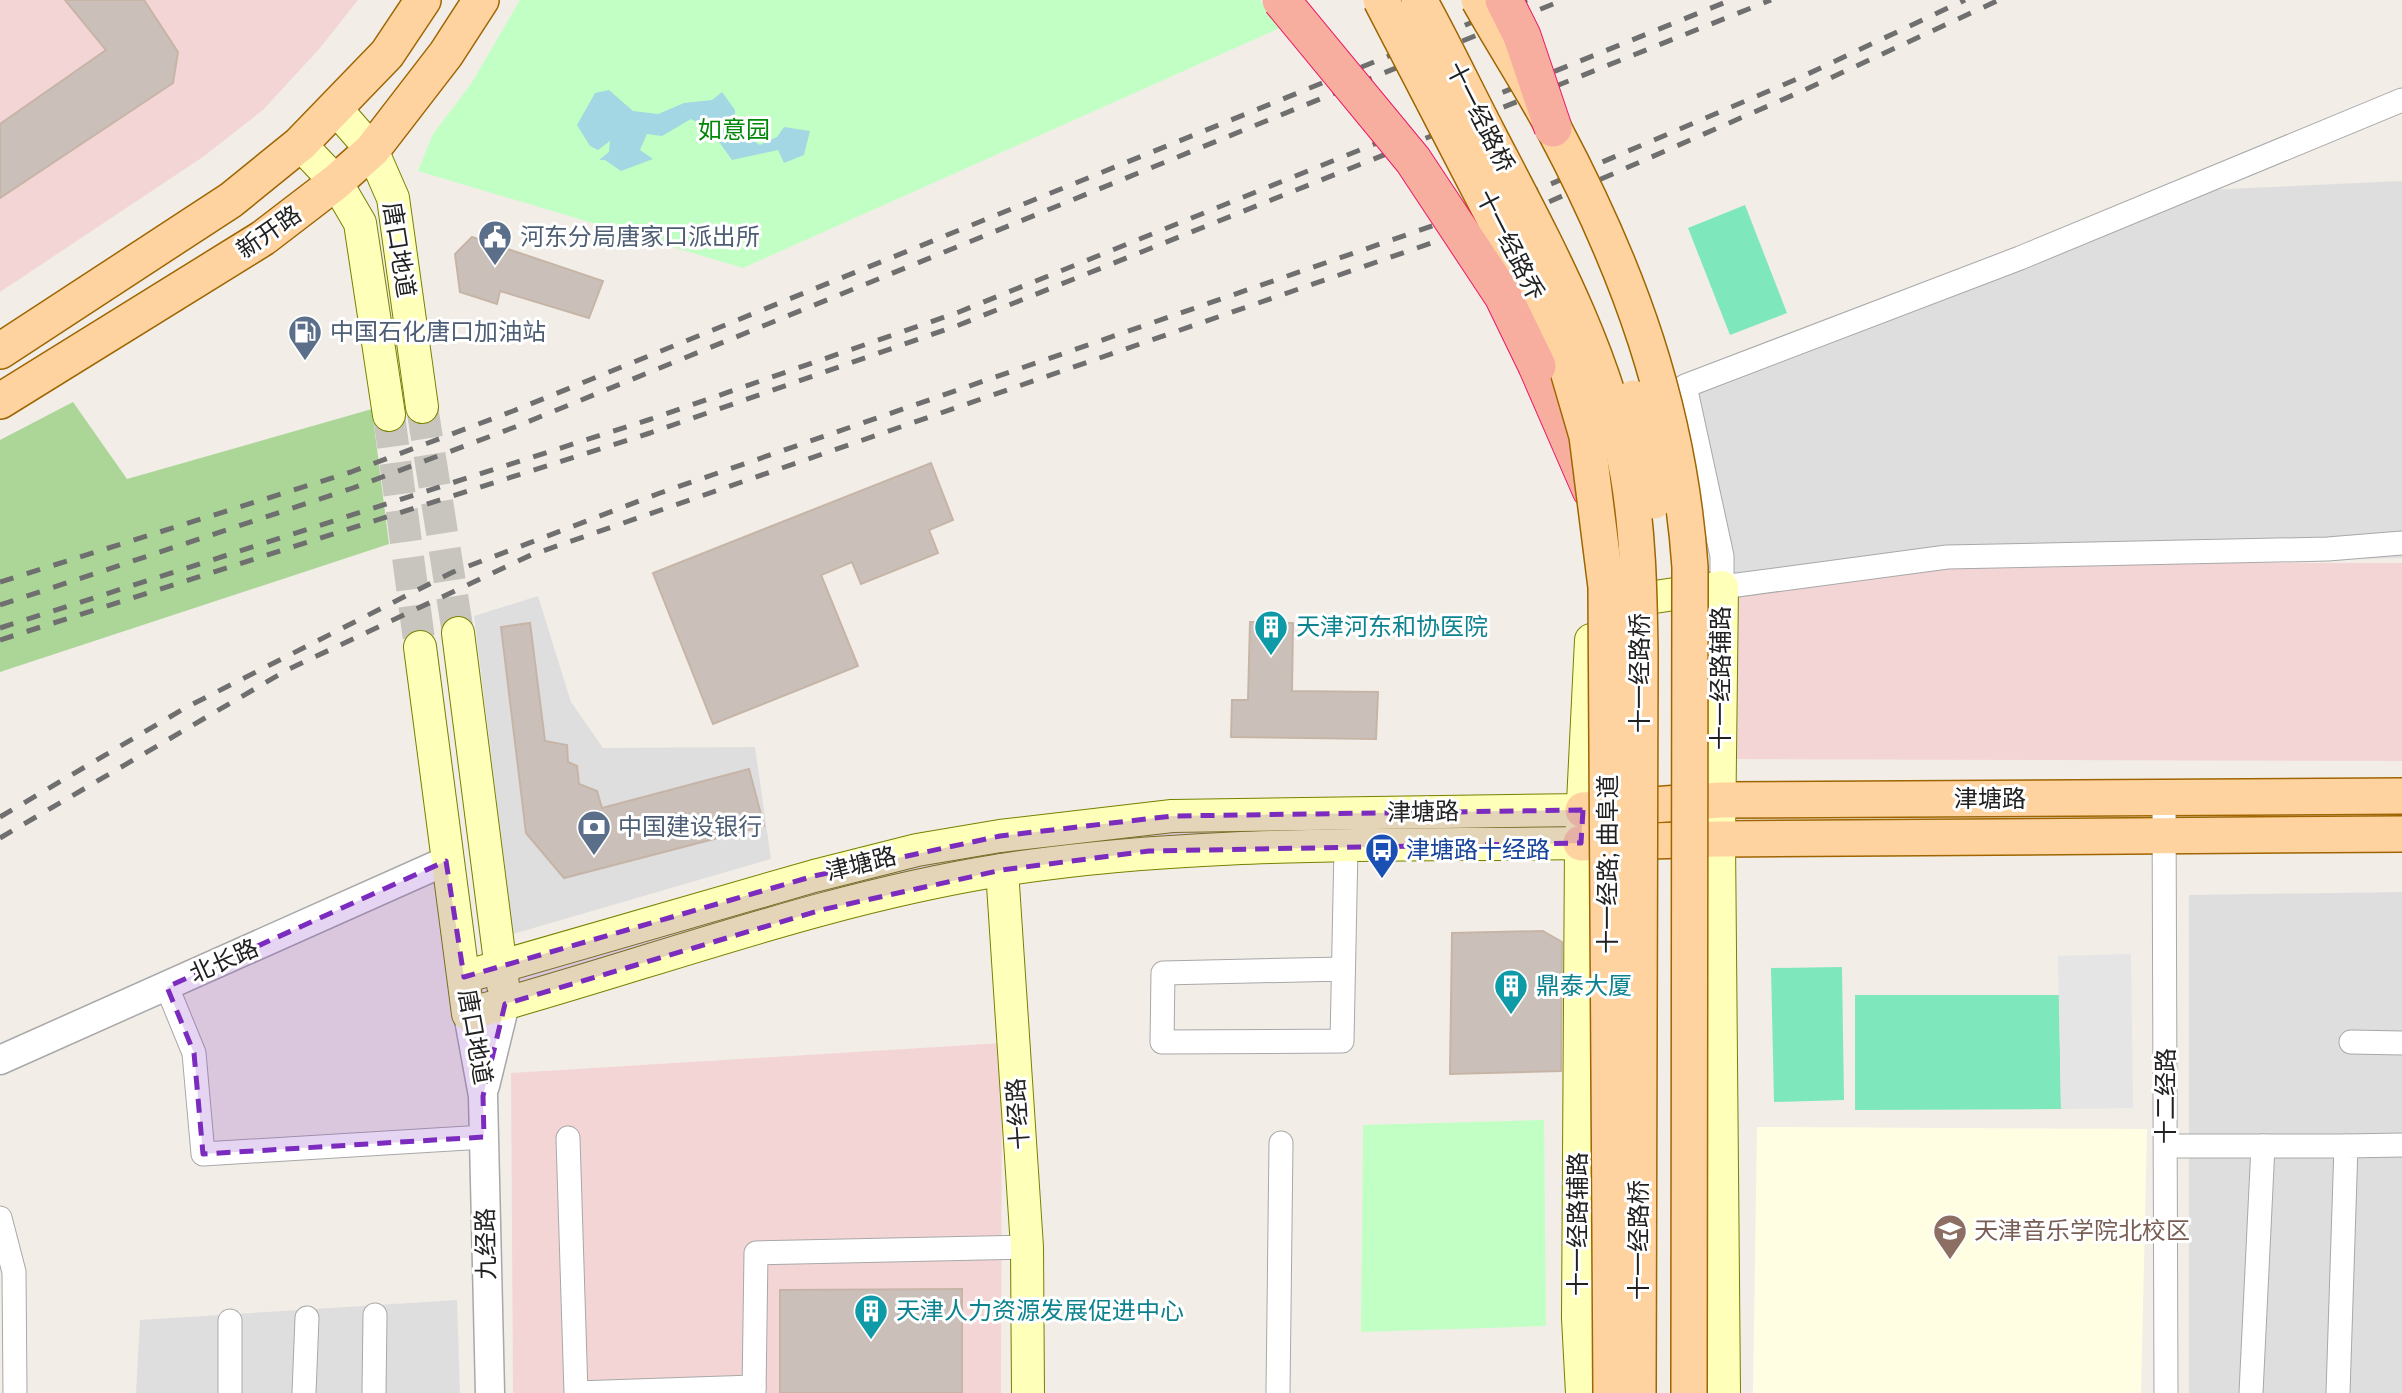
<svg xmlns="http://www.w3.org/2000/svg" width="2402" height="1393" font-family="Montserrat,'Noto Sans SC',sans-serif">
  <style>
    .residential { fill: #dfdede }
    .commercial { fill: #f4d5d5 }
    .education { fill: #fffee3 }
    .forest { fill: #acd598 }
    .park { fill: #c1ffc4 }
    .pitch { fill: #7ee8bc }
    .parking { fill: #e5e5e5 }
    .water { fill: #a3d7e4 }
    .building { fill: #cbc0b9; stroke: #c6b4a7; stroke-width: 2 }
    .lines { fill: none; stroke-linecap: round; stroke-linejoin: round }
    .secondary-tunnel { stroke: #c8c5bf; stroke-width: 32; stroke-dasharray: 32 16; stroke-linecap: butt }
    .minor-casing { stroke: #a8a8a8; stroke-width: 25 }
    .tertiary-casing { stroke: #a8a8a8; stroke-width: 31 }
    .secondary-casing { stroke: #768000; stroke-width: 34 }
    .primary-casing { stroke: #9e6500; stroke-width: 38 }
    .trunk-casing { stroke: #ed1767; stroke-width: 39 }
    .minor { stroke: #fff; stroke-width: 23 }
    .tertiary { stroke: #fff; stroke-width: 28 }
    .secondary { stroke: #feffb8; stroke-width: 32 }
    .primary { stroke: #ffd39f; stroke-width: 35 }
    .trunk { stroke: #f8ae9f; stroke-width: 37 }
    .rail { stroke: #6f6f6f; stroke-width: 5; stroke-dasharray: 14 14; stroke-linecap: butt }
    .primary-bridge-casing { stroke: #9e6500; stroke-width: 38; stroke-linecap: butt }
    .trunk-bridge-casing { stroke: #ed1767; stroke-width: 39; stroke-linecap: butt }
    .primary-bridge { stroke: #ffd39f; stroke-width: 35 }
    .trunk-bridge { stroke: #f8ae9f; stroke-width: 37 }
    .marked { fill: #7b2cbf; fill-opacity: 0.2; stroke: #7b2cbf; stroke-width: 5; stroke-dasharray: 14 9; stroke-linejoin: round }
    .labels { text-anchor: middle; stroke-width: 6; stroke-linejoin: round; paint-order: stroke }
    .street-label { font-size: 24px; fill: #212121; stroke: #fff }
    .park-label { font-size: 24px; fill: #018808; stroke: #fff }
    .service-label { font-size: 24px; fill: #4e5e75; stroke: #fff; text-anchor: start }
    .culture-label { font-size: 24px; fill: #0d838f; stroke: #fff; text-anchor: start }
    .transit-label { font-size: 24px; fill: #164399; stroke: #fff; text-anchor: start }
    .education-label { font-size: 24px; fill: #785e54; stroke: #fff; text-anchor: start }
  </style>
  <rect width="100%" height="100%" fill="#f2eee7"/>
  <g class="residential">
    <path d="M2402,181V558L1732,574L1697,388L2203,190Z"/>
    <path d="M538,596L571,702L603,748L755,747L771,859L513,934L474,616Z"/>
    <path d="M2402,892V1393H2189V895Z"/>
    <path d="M457,1300L460,1393H136L140,1320Z"/>
  </g>
  <g class="commercial">
    <path d="M0,0H358L320,48L263,110L203,157L0,292Z"/>
    <path d="M1947,563H2402V761L1735,759L1732,574Z"/>
    <path d="M1002,1043L1001,1393H513L511,1073Z"/>
  </g>
  <path class="education" d="M1757,1127L2147,1129L2141,1393H1753Z"/>
  <path class="forest" d="M73,402L127,479L372,409L389,544L0,672V440Z"/>
  <g class="park">
    <path d="M520,0H1260L1280,28L743,268L418,171L433,134L471,84Z"/>
    <path d="M1544,1120L1546,1326L1361,1332L1363,1125Z"/>
  </g>
  <g class="pitch">
    <path d="M1745,205L1787,313L1730,335L1688,228Z"/>
    <path d="M1842,967L1844,1100L1774,1102L1771,968Z"/>
    <path d="M1855,995H2059L2061,1109L1855,1110Z"/>
  </g>
  <path class="parking" d="M2131,954L2133,1108L2061,1109L2058,956Z"/>
  <path class="water" d="M609,90L633,111L658,114L684,103L712,100L722,92L735,110L736,130L760,145L777,137L784,127L810,131L804,155L784,163L778,150L732,160L709,128L691,119L662,136L647,134L640,150L653,159L621,171L605,160H599L609,152L610,141L598,150L590,146L577,125L595,93Z"/>
  <g class="building">
    <path d="M65,0H144L178,52L173,83L0,198V124L106,50Z"/>
    <path d="M472,237L603,281L589,318L500,291L497,304L460,292L455,254Z"/>
    <path d="M931,463L953,520L929,530L938,553L861,584L852,562L821,575L858,666L713,724L653,573Z"/>
    <path d="M1250,622L1293,623L1292,691L1378,692L1376,739L1231,737L1232,700H1248Z"/>
    <path d="M530,623L545,741L567,745L568,762L577,766L579,784L597,791L602,808L749,769L764,826L564,878L526,833L501,627Z"/>
    <path d="M1543,931L1562,942L1561,1071L1450,1074L1452,933Z"/>
    <path d="M962,1289V1393H780V1290Z"/>
  </g>
  <g class="lines">
    <g class="secondary-tunnel">
      <path d="M422,407L458,633"/>
      <path d="M389,415L420,647"/>
    </g>
    <g class="minor-casing">
      <g id="minor">
        <path d="M2402,100L2020,258L1685,386L1722,556V587L1947,557L2328,549L2402,543"/>
        <path d="M2164,799L2166,1393"/>
        <path d="M1343,969L1163,973L1162,1042L1342,1041L1346,847"/>
        <path d="M167,987L194,1053L203,1154L484,1137"/>
        <path d="M2351,1042L2402,1043"/>
        <path d="M568,1138L576,1393L754,1387"/>
        <path d="M2167,1146H2346"/>
        <path d="M0,1218L14,1272L15,1393"/>
        <path d="M230,1321V1393"/>
        <path d="M304,1393L307,1318"/>
        <path d="M374,1393L375,1315"/>
        <path d="M754,1393L756,1253L1027,1247"/>
        <path d="M1278,1393L1281,1143"/>
        <path d="M2251,1393L2263,1146"/>
        <path d="M2338,1393L2346,1146L2402,1145"/>
      </g>
    </g>
    <g class="tertiary-casing">
      <g id="tertiary">
        <path d="M468,1014L483,1096L490,1393"/>
        <path d="M0,1060L446,861"/>
        <path d="M485,1086L505,1004"/>
      </g>
    </g>
    <g class="secondary-casing">
      <g id="secondary">
        <path d="M336,109L372,150L393,198L422,407"/>
        <path d="M300,144L336,182L360,223L389,415"/>
        <path d="M1614,603L1722,587L1719,839L1724,1393"/>
        <path d="M458,633L503,985"/>
        <path d="M420,647L468,1014C645,966 819,899 1001,870C1193,840 1387,846 1581,843"/>
        <path d="M1002,870L1027,1247L1028,1393"/>
        <path d="M464,977L814,876L917,850L1000,836L1172,816L1583,810"/>
        <path d="M1582,1393L1578,1318L1581,843L1591,640"/>
      </g>
    </g>
    <g class="primary-casing">
      <g id="primary">
        <path d="M0,351L231,200L300,144L387,54L423,0"/>
        <path d="M0,401L263,238L336,182L372,150L446,54L481,0"/>
        <path d="M1583,810L1721,800L2402,796"/>
        <path d="M1581,843L1719,839L2402,834"/>
      </g>
    </g>
    <g class="trunk-casing">
      <path id="trunk" d="M1537,366L1591,490"/>
    </g>
    <use href="#minor" class="minor"/>
    <use href="#tertiary" class="tertiary"/>
    <use href="#secondary" class="secondary"/>
    <use href="#primary" class="primary"/>
    <use href="#trunk" class="trunk"/>
    <g class="rail">
      <path d="M0,582L351,472L513,411L1527,0"/>
      <path d="M0,605L353,488L515,427L1563,0"/>
      <path d="M0,628L651,419L959,312L1731,0"/>
      <path d="M0,640L650,433L959,325L1771,0"/>
      <path d="M0,817L185,708L453,572L660,493L1539,189L1797,79L1965,0"/>
      <path d="M0,838L287,670L531,555L1544,204L1800,92L1999,0"/>
    </g>
    <g class="primary-bridge-casing">
      <g id="primary-bridge">
        <path d="M1381,0L1561,347L1587,436L1606,587L1611,1393"/>
        <path d="M1419,0C1443,43 1464,88 1487,132C1544,242 1605,351 1628,474C1638,532 1639,591 1640,649L1638,1393"/>
        <path d="M1479,0C1503,43 1531,85 1554,129C1629,270 1679,407 1690,567L1689,1393"/>
        <path d="M1633,398L1648,451L1654,501"/>
      </g>
    </g>
    <g class="trunk-bridge-casing">
      <g id="trunk-bridge">
        <path d="M1281,0L1413,160L1503,296L1537,366"/>
        <path d="M1504,0L1522,36L1553,128"/>
      </g>
    </g>
    <use href="#primary-bridge" class="primary-bridge"/>
    <use href="#trunk-bridge" class="trunk-bridge"/>
  </g>
  <path class="marked" d="M1583,810L1581,843L1149,851L1002,870L821,910L505,1004L483,1096L484,1137L203,1154L194,1053L167,987L446,861L464,977L814,876L1000,836L1172,816Z"/>
  <defs>
    <g id="civic-pin" transform="scale(1.75)"><path d="M0 17L-7.5 6A9.5 9.5 0 1 1 7.5 6Z" fill="#5c6f8a" stroke="#fff"/><path d="M-.6-6.5H3V-4.5H.6V-3L4-1V1h2V6H-6V1h2V-1L-.6-3ZM-1.2 2.5V6h2.4V2.5Z" fill="#fff"/></g>
    <g id="fuel-pin" transform="scale(1.75)"><path d="M0 17L-7.5 6A9.5 9.5 0 1 1 7.5 6Z" fill="#5c6f8a" stroke="#fff"/><path d="M-5.5-6h7V0h2V4h1.3V-2.5L3-4.5l.8-.8L6-3V5H2.5V1h-1V6h-7ZM-4.2-4.7v3.2H.2V-4.7Z" fill="#fff"/></g>
    <g id="building-pin" transform="scale(1.75)"><path d="M0 17L-7.5 6A9.5 9.5 0 1 1 7.5 6Z" fill="#0f9aa8" stroke="#fff"/><path d="M-4-6H4V6H1V3H-1V6H-4ZM-2.5-4.3h1.7v1.8h-1.7ZM.8-4.3h1.7v1.8H.8ZM-2.5-1h1.7V.8h-1.7ZM.8-1h1.7V.8H.8Z" fill="#fff"/></g>
    <g id="bank-pin" transform="scale(1.75)"><path d="M0 17L-7.5 6A9.5 9.5 0 1 1 7.5 6Z" fill="#5c6f8a" stroke="#fff"/><path d="M-6-4H6V4H-6ZM0-2.3a2.3 2.3 0 1 0 0 4.6a2.3 2.3 0 1 0 0-4.6Z" fill="#fff"/></g>
    <g id="bus-pin" transform="scale(1.75)"><path d="M0 17L-7.5 6A9.5 9.5 0 1 1 7.5 6Z" fill="#1a4fb4" stroke="#fff"/><path d="M-5-6H5V4H4V6H2V4H-2V6H-4V4H-5ZM-3.5-4V0h7V-4ZM-3.5 1.2v1.5H-2V1.2ZM2 1.2v1.5H3.5V1.2Z" fill="#fff"/></g>
    <g id="university-pin" transform="scale(1.75)"><path d="M0 17L-7.5 6A9.5 9.5 0 1 1 7.5 6Z" fill="#8d6e63" stroke="#fff"/><path d="M0-5L7-2L0 1L-7-2ZM-4 1L0 2.5L4 1V4Q0 6-4 4Z" fill="#fff"/></g>
  </defs>
  <g fill-rule="evenodd">
    <use href="#civic-pin" x="495" y="237"/>
    <use href="#fuel-pin" x="305" y="332"/>
    <use href="#building-pin" x="1271" y="627"/>
    <use href="#bank-pin" x="594" y="827"/>
    <use href="#bus-pin" x="1382" y="850"/>
    <use href="#building-pin" x="1511" y="986"/>
    <use href="#university-pin" x="1950" y="1231"/>
    <use href="#building-pin" x="871" y="1311"/>
  </g>
  <g class="labels">
    <g class="street-label">
      <text transform="translate(1480 117) rotate(63)" y="8">十一经路桥</text>
      <text transform="translate(269 232) rotate(-35)" y="8">新开路</text>
      <text transform="translate(1510 245) rotate(63)" y="8">十一经路乔</text>
      <text transform="translate(399 250) rotate(81)" y="8">唐口地道</text>
      <text transform="translate(1640 673) rotate(-90)" y="8">十一经路桥</text>
      <text transform="translate(1721 678) rotate(-90)" y="8">十一经路辅路</text>
      <text x="1990" y="807">津塘路</text>
      <text transform="translate(1423 812) rotate(-1)" y="8">津塘路</text>
      <text transform="translate(861 864) rotate(-14)" y="8">津塘路</text>
      <text transform="translate(1608 864) rotate(-90)" y="8">十一经路; 曲阜道</text>
      <text transform="translate(224 961) rotate(-24)" y="8">北长路</text>
      <text transform="translate(475 1037) rotate(80)" y="8">唐口地道</text>
      <text transform="translate(2166 1096) rotate(-90)" y="8">十二经路</text>
      <text transform="translate(1018 1114) rotate(-94)" y="8">十经路</text>
      <text transform="translate(1578 1224) rotate(-90)" y="8">十一经路辅路</text>
      <text transform="translate(1639 1240) rotate(-90)" y="8">十一经路桥</text>
      <text transform="translate(486 1244) rotate(-91)" y="8">九经路</text>
    </g>
    <g class="park-label">
      <text x="734" y="138">如意园</text>
    </g>
    <g class="service-label">
      <text x="520" y="245">河东分局唐家口派出所</text>
      <text x="330" y="340">中国石化唐口加油站</text>
      <text x="618" y="835">中国建设银行</text>
    </g>
    <g class="culture-label">
      <text x="1296" y="635">天津河东和协医院</text>
      <text x="1536" y="994">鼎泰大厦</text>
      <text x="896" y="1319">天津人力资源发展促进中心</text>
    </g>
    <g class="transit-label">
      <text x="1406" y="858">津塘路十经路</text>
    </g>
    <g class="education-label">
      <text x="1974" y="1239">天津音乐学院北校区</text>
    </g>
  </g>
</svg>
